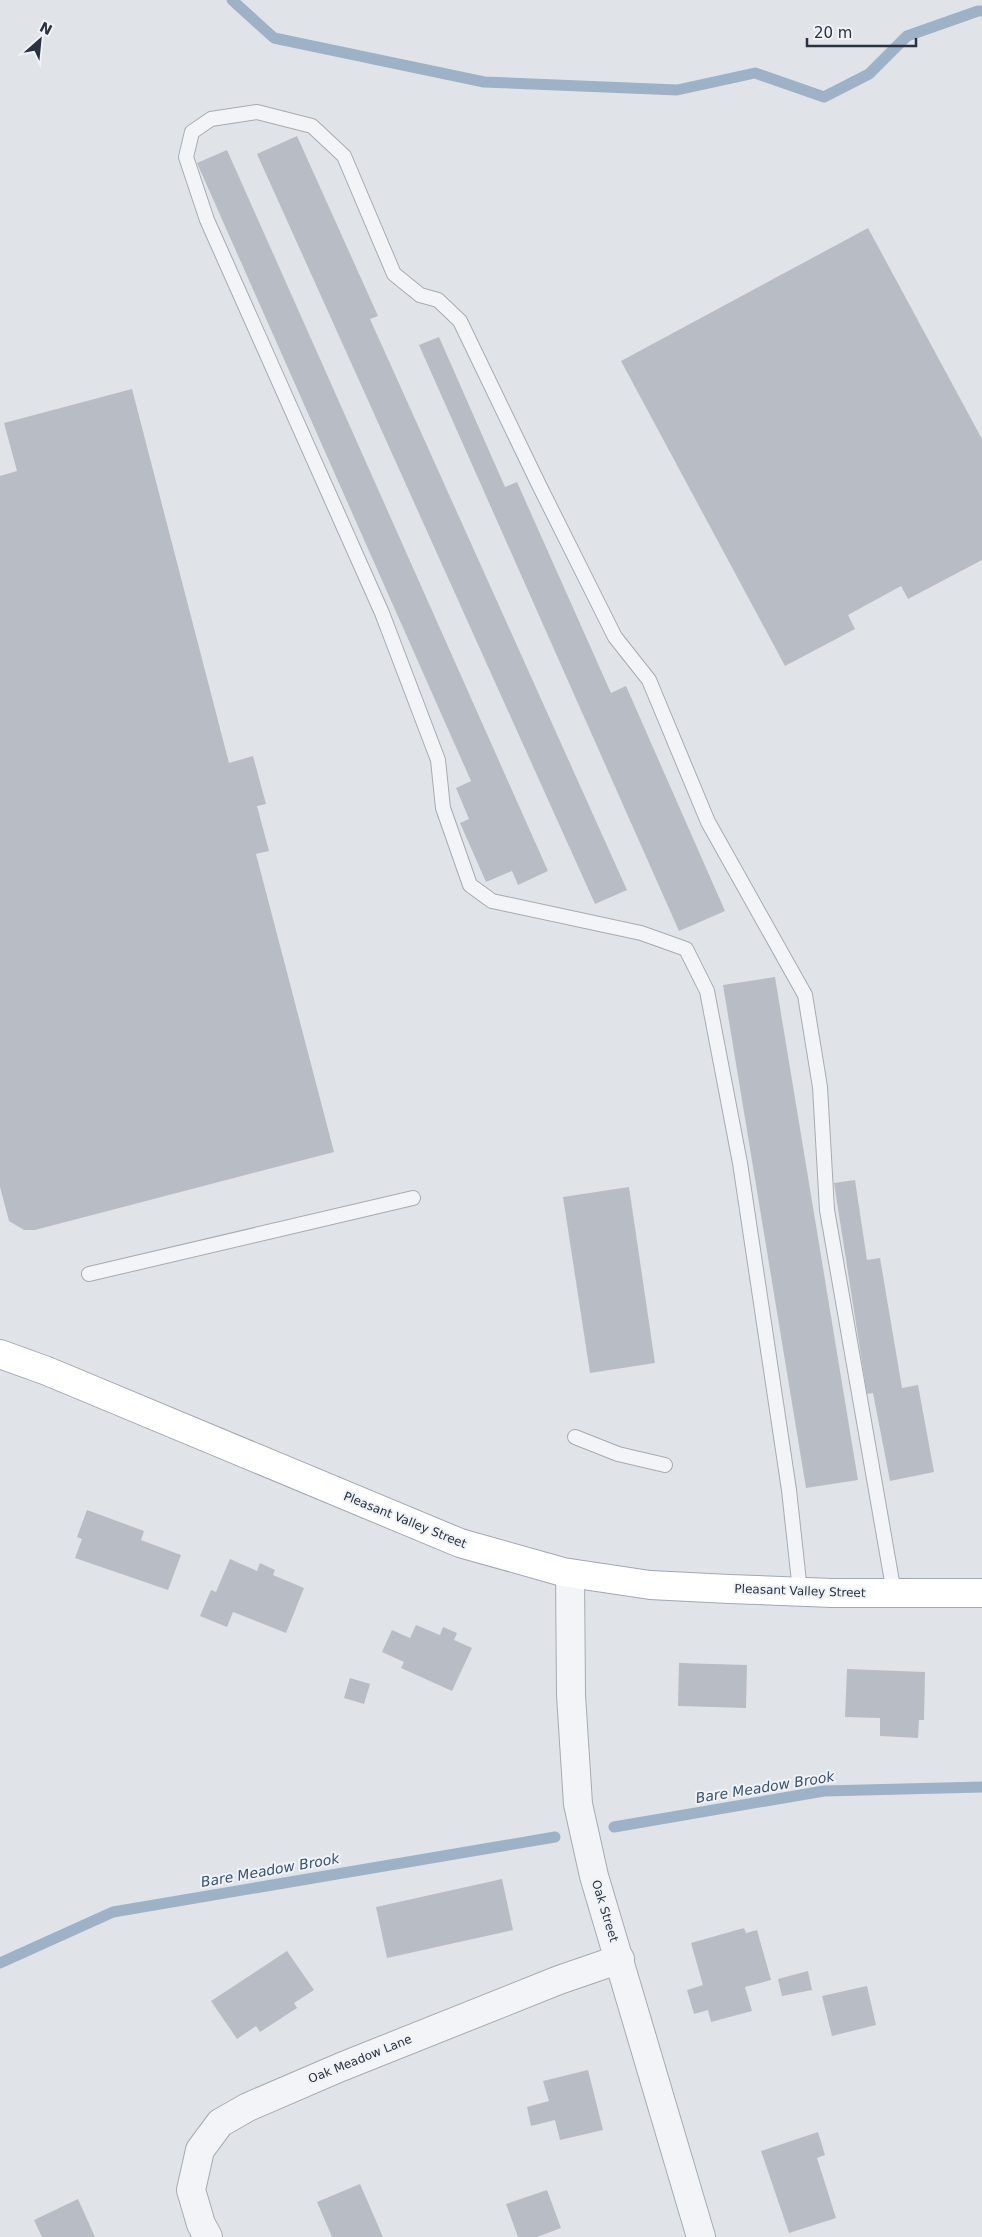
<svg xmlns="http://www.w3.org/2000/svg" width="982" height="2237" font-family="'DejaVu Sans',sans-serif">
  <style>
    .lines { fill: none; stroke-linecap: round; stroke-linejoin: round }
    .stream { stroke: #9db2c6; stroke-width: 11 }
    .building { fill: #b8bdc5 }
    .service-casing { stroke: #a6abb2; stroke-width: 16 }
    .minor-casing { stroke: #a6abb2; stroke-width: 30 }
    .primary-casing { stroke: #a0a8b3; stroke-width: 30 }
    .service { stroke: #f3f4f7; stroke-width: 14 }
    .minor { stroke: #f3f4f7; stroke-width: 28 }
    .primary { stroke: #fff; stroke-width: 28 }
    .labels { text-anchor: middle; stroke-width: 4; stroke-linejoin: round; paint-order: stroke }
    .street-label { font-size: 12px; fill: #2a323f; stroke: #eff2f6 }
    .water-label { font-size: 14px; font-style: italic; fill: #365270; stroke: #eff2f6 }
  </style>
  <rect width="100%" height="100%" fill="#e0e4e8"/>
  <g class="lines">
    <g class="stream">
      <path d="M232,0L274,38L484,82L677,90L755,73L824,97L869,74L907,36L978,11H982"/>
      <path d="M614,1827L824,1791L982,1787"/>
      <path d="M0,1963L113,1912L555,1837"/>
    </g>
  </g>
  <g class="building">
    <path d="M297,136L378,316L370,319L627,890L595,904L257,154Z"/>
    <path d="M227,150L548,871L518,885L512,871L486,882L460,823L469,819L456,788L471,781L197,163Z"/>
    <path d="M868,228L982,439V560L908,599L901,586L848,615L855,629L785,666L621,361Z"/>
    <path d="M439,337L505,487L517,482L611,693L626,686L725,911L679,931L419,345Z"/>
    <path d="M132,389L229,763L253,756L266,804L257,806L269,851L256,854L334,1152L35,1230H24L9,1221L0,1187V476L17,471L4,423Z"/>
    <path d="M775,977L858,1480L806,1488L723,985Z"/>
    <path d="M855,1180L867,1260L880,1258L902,1388L918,1385L934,1472L890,1481L873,1393L867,1394L834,1183Z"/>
    <path d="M629,1187L655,1363L590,1373L563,1197Z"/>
    <path d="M87,1510L144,1531L141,1540L181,1555L168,1590L75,1558L82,1539L77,1537Z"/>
    <path d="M230,1559L257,1571L260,1563L275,1570L273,1575L304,1588L286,1633L233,1612L227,1627L200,1616L211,1590L216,1592Z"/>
    <path d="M416,1625L440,1635L443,1627L457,1633L454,1640L472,1648L452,1691L401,1668L404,1662L382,1652L392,1630L410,1638Z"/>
    <path d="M679,1663L747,1665L746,1708L678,1706Z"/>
    <path d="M847,1669L925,1672L924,1720H919L918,1738L880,1736V1718L845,1717Z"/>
    <path d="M350,1678L370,1684L364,1704L344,1698Z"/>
    <path d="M502,1879L513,1930L387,1958L376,1907Z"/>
    <path d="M744,1928L746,1933L757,1930L771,1980L745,1987L752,2011L711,2022L708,2010L694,2014L687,1990L703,1985L691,1943Z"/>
    <path d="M287,1951L314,1990L294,2003L297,2008L260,2032L256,2026L237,2039L211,2001Z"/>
    <path d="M808,1971L812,1990L782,1996L778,1979Z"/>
    <path d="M867,1986L876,2025L832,2036L822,1996Z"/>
    <path d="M588,2070L603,2130L560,2140L555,2120L531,2126L527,2107L549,2101L543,2081Z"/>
    <path d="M818,2132L825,2155L817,2158L836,2218L789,2233L761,2151Z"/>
    <path d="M360,2184L383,2237H332L317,2202Z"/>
    <path d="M547,2190L561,2228L537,2237H518L506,2204Z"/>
    <path d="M78,2199L95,2237H42L34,2220Z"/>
  </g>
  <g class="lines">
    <g class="service-casing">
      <g id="service">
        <path d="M89,1274L413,1198"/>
        <path d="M575,1437L618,1454L665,1465"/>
        <path d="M800,1591L789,1490L740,1163L707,991L686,949L641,933L492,901L470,885L443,808L438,760L382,613L207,220L186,157L192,132L211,119L257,112L312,126L344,156L394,274L420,295L438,300L460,321L538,483L615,637L649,680L708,822L805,995L820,1087L827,1210L894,1593"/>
      </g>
    </g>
    <g class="minor-casing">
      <g id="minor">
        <path d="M570,1574L571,1695L578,1804L594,1876L701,2237"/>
        <path d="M208,2237L201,2224L191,2190L200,2150L220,2123L248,2107L341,2067L559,1980L620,1959"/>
      </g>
    </g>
    <g class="primary-casing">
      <path id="primary" d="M0,1354L47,1371L460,1543L563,1572L650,1585L729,1589L832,1593H982"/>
    </g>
    <use href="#service" class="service"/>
    <use href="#minor" class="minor"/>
    <use href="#primary" class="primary"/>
  </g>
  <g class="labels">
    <g class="street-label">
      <text transform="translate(405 1520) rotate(22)" y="4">Pleasant Valley Street</text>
      <text transform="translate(800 1591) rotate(2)" y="4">Pleasant Valley Street</text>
      <text transform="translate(605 1911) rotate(73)" y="4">Oak Street</text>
      <text transform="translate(360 2059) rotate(-22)" y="4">Oak Meadow Lane</text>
    </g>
    <g class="water-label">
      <text transform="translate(765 1787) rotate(-9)" y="5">Bare Meadow Brook</text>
      <text transform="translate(270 1870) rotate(-10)" y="5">Bare Meadow Brook</text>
    </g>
  </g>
  <g transform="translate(40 40) rotate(27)" stroke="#eff2f6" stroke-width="4" paint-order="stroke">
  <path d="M0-4L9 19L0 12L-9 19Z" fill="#2a323f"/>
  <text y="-8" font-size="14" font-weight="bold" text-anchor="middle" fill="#2a323f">N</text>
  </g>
  <path d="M807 38v8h109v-8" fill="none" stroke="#2a323f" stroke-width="2.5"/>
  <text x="814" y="38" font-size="15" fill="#2a323f" stroke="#eff2f6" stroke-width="4" paint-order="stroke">20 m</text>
</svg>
